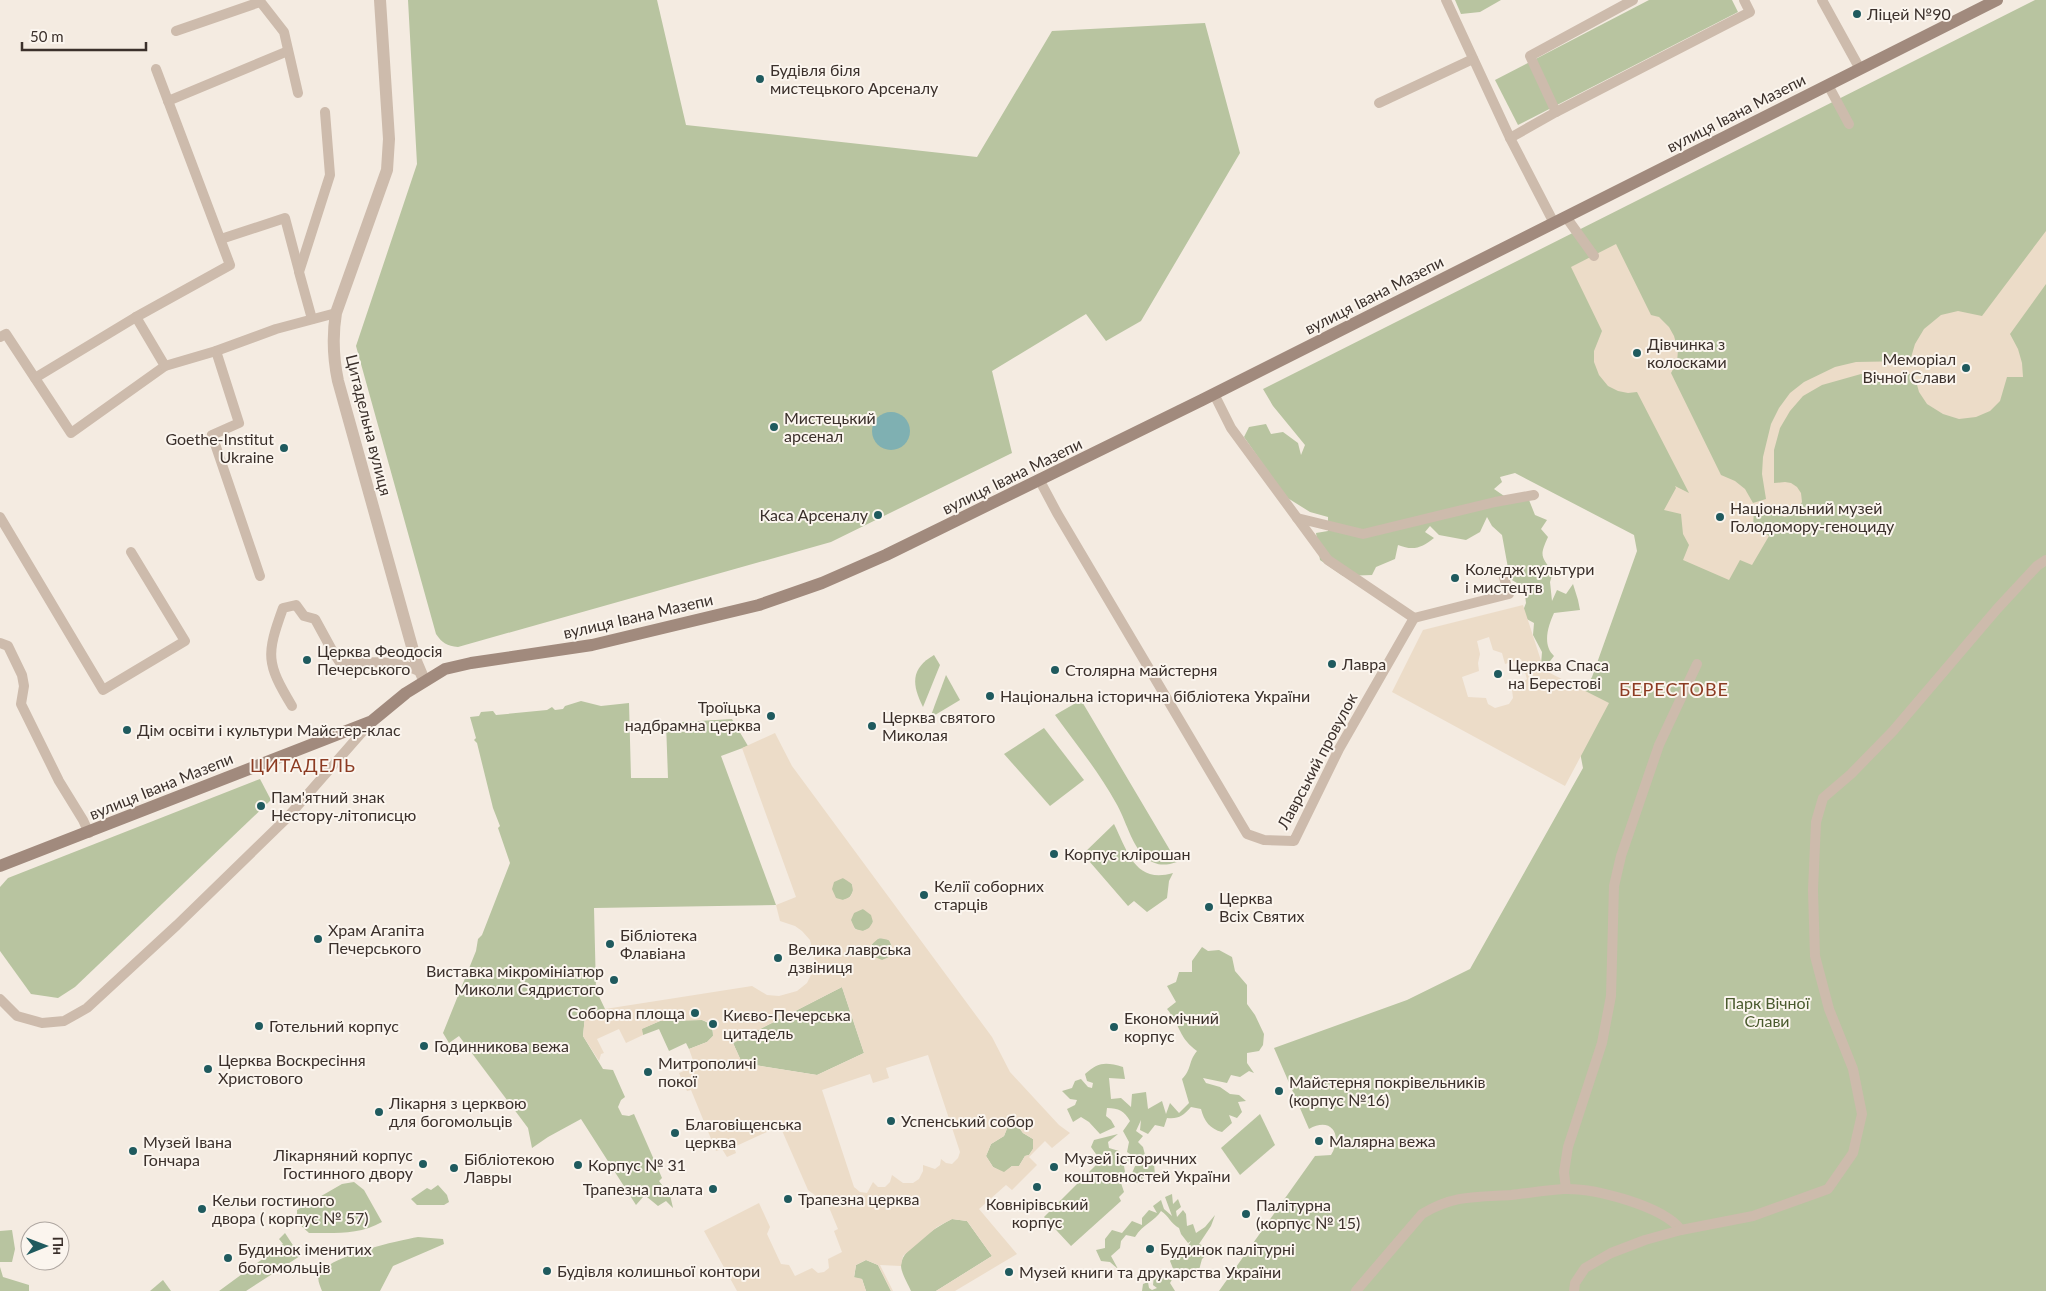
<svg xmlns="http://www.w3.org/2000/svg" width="2046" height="1291" font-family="Lato,sans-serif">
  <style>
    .green { fill: #b8c4a0 }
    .plaza { fill: #ecdcc8; fill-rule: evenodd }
    .water { fill: #7fb0b2 }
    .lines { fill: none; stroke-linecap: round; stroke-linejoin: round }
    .lane { stroke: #cdbbac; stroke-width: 10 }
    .street { stroke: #cdbbac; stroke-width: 12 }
    .secondary { stroke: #a18a7d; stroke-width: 12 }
    .poi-dot { fill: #1f5a5e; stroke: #fbf5ee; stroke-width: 2 }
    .labels { text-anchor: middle; stroke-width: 4; stroke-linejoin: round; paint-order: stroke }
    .poi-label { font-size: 16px; fill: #3b302b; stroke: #fbf5ee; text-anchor: start }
    .street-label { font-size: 16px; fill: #3b302b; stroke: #fbf5ee }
    .park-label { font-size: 16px; fill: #4a5a2e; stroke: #fbf5ee }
    .neighbourhood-label { font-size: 18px; letter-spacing: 1px; fill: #8c3b22; stroke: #fbf5ee }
  </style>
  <rect width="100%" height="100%" fill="#f4ebe1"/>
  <g class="green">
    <path d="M408,0H657L686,125L977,157L1052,31L1205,23L1240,153L1141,321L1106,341L1086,314L992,371L1012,453L831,542L458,647C447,646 442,643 436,634L356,346L417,164Z"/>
    <path d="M1455,0H1501L1480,12L1461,14Z"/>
    <path d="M1649,0H1732L1738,12L1518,125L1495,80Z"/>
    <path d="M2035,0H2046V1291H1219L1315,1156L1331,1155C1343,1136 1332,1116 1309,1129L1274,1048L1407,1000L1470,969L1583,768L1572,710L1592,677L1637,551L1634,535L1515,473L1500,477L1502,482L1494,489L1507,498L1529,500L1535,515L1547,520L1541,529L1548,537C1540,555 1540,556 1553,572L1550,582L1552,601L1557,590L1566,594L1573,584L1578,600L1580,610L1554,613C1548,626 1542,645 1554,656L1547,665H1541L1542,652L1533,635L1534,623L1521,616L1526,603L1524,587L1510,579L1502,535L1492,526L1487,517L1480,532L1466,540L1439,535L1430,526L1425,532L1434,538C1422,548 1413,551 1398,545L1395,559L1376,567L1372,575L1343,576L1320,560L1316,533L1328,531V517L1310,512L1286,497L1244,437L1249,427L1266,424L1271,434L1283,432L1298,443L1301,455L1305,445L1273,406L1263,389Z"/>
    <path d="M934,655L940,665L923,707C912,685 910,669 934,655Z"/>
    <path d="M946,675L960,700L930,718Z"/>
    <path d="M1081,700L1177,862C1165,866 1155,866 1145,857C1131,844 1126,820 1116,803C1099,772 1076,744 1055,715Z"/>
    <path d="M581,701L601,706L629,703L631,778H668L666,723L732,719L748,746L721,756L776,905L594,908L596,990L605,1009L585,1016L583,1036L603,1069L613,1070L625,1097L621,1100L618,1107L622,1115L629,1116L634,1114L662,1178L659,1181L670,1195L673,1208L666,1201L658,1206L647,1197H643L636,1205L581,1119L548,1137L532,1148L528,1128L459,1036L449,1043L443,1033L476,951L478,939L482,935L510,863L498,828L500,826L493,808L477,743L474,740L476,738L470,717L479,716L481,712L493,711L496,715L547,710L552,707L555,710L563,709L565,706Z"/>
    <path d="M1044,728L1084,780L1050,806L1004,754Z"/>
    <path d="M260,779L271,800L75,987L58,998L31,994L0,951V887L8,878Z"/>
    <path d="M1114,824C1128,852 1135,884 1173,873L1169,881L1167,898L1147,912L1134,901L1128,906L1083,854Z"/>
    <circle cx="842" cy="889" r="11"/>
    <circle cx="862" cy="920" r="11"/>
    <circle cx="882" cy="949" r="11"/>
    <path d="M1202,947L1208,951L1219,950L1232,957L1235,971L1247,985V1004L1255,1015L1264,1034L1263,1045L1259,1051L1247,1053V1063L1254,1073L1249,1071L1240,1077L1231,1075L1227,1083L1203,1078L1206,1083L1220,1087L1230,1094L1239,1095L1246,1101L1238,1102L1242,1112L1237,1118L1229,1115L1232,1123L1222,1132C1210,1129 1204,1121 1201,1109L1191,1107C1183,1116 1179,1119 1167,1118L1164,1127L1155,1125L1148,1134L1140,1130L1141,1120L1136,1131L1143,1136L1138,1142L1143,1147L1145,1155L1154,1164L1155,1175L1145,1176L1140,1183H1128L1135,1166H1139L1142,1162L1136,1158L1124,1166L1126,1178L1121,1183L1124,1192L1119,1197L1121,1201L1071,1246L1044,1217L1097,1164L1098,1157L1091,1147L1094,1140L1118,1134L1108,1142L1109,1148L1119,1151L1123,1162L1133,1156L1127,1152L1129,1142L1123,1131L1130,1121C1124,1111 1119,1108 1107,1108L1106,1116L1111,1120L1115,1127L1100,1134L1089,1122L1081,1117L1073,1122L1067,1109L1075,1105L1077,1100L1070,1099L1062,1091L1072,1088L1075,1081L1081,1079L1088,1087L1092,1088L1093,1083L1087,1081L1085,1074C1099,1062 1105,1062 1123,1067L1125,1079L1109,1078L1111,1099L1121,1098L1131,1107L1132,1094L1146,1092L1148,1109L1162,1101L1166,1114L1170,1103L1179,1113L1189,1103L1182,1079C1192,1069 1188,1062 1197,1051C1178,1037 1181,1026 1167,1009L1176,1002L1167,986L1176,982L1179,972H1192V961Z"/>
    <path d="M842,987L864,1053L817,1075L742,1063L733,1043Z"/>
    <path d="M702,1020C710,1023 713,1027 713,1036L707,1042L689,1049L686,1043L669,1051L659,1029L643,1035L641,1029L660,1021Z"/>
    <path d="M1260,1114L1275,1145L1240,1175L1221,1148Z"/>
    <path d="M1017,1125L1023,1133L1033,1139V1149L1029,1155L1025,1156L1019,1166H1012L1004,1173L993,1167L986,1156L991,1144L1004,1136L1008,1126Z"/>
    <path d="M354,1182L364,1190L382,1222C359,1235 334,1233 309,1233L297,1222V1210L342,1184Z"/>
    <path d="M438,1185L447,1195L449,1202L444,1205H417L411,1199L427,1188L431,1190Z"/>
    <path d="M1172,1194L1173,1204L1178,1199L1181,1207L1176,1211L1177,1217L1183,1210L1186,1214L1187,1226L1193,1224L1196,1233L1205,1227L1215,1215L1211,1226L1199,1244L1212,1249L1202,1259L1199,1270L1188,1277L1182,1271L1174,1276L1170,1283L1175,1291H1142L1143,1284L1148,1282L1149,1288L1152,1290L1157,1288L1153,1285L1154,1276L1159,1273L1164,1276L1174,1271L1170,1261L1176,1253L1183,1249L1190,1251L1188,1246L1191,1241L1188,1243L1181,1234L1179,1228C1171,1224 1169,1216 1161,1211C1155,1221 1143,1224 1135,1237L1126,1235L1121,1241L1120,1248L1111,1256L1118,1269L1110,1262L1101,1261L1096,1250L1105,1248V1239L1112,1230L1122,1233L1132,1221L1142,1225V1218L1149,1210L1157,1213L1153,1206L1161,1200L1164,1209L1172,1216L1165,1197Z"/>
    <path d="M952,1219L967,1221L992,1256L936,1291H911C908,1284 901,1273 901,1265C901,1249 938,1226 952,1219Z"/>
    <path d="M12,1230L15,1249L12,1262H0V1231Z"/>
    <path d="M285,1233L300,1256L246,1291H219L283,1244L279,1239Z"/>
    <path d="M418,1237L443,1239L444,1244L393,1266L380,1291H322C320,1285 316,1278 320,1273C333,1255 396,1241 418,1237Z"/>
    <path d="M866,1260L878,1265L891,1291H866L862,1279L854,1278L856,1265Z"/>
    <path d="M0,1267L3,1277L29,1285V1291H0Z"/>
    <path d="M163,1280L171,1291H150Z"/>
  </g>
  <g class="plaza">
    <path d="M2046,231V284L2010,334L2018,349L2022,363L2023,377H2007L2000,401L1990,411L1976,417L1959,419L1943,414L1927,404L1919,392L1914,374H1861L1822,385L1803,396L1790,411L1780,428L1774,450V483L1785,482L1791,483L1797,487L1801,493L1802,502L1796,513L1785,517L1772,513L1768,509L1754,512L1753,525L1769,536L1752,565L1740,560L1729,580L1683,560L1689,545L1683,534L1681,514L1664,510L1676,488L1675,486L1689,493L1637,392L1628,393L1618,391L1608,386L1599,375L1594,362V351L1602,331L1571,267L1616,244L1651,315L1659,317L1669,327L1674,336L1678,350L1677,362L1671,373L1721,475L1735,481L1745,489L1753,503L1766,499L1762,474L1763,457L1771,424L1779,408L1790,393L1804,382L1835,367L1856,362L1910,361L1915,344L1924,329L1941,315L1958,311L1982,316Z"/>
    <path d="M1523,605L1544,670L1609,703L1565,786L1392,692L1423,630ZM1489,637L1493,650L1502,653L1505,664L1521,659L1527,679L1512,690L1513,698L1509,704L1495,708L1488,704L1486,698L1468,697L1462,677L1479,671L1478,663L1480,654L1477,641Z"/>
    <path d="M775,733L792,766L992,1037L1010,1072L1059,1125L1070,1133L1052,1148L1045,1141L1029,1157L1037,1165L1012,1190L1006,1185L979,1209L1017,1254L955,1291H936L992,1256L967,1221L952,1219L937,1227L910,1250L903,1256L901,1266L880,1265L893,1291H891L878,1265L866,1260L856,1265L854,1277L862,1279L866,1291H737L704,1231L759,1203L770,1227L767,1234L781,1264L789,1265L795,1276L812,1268L818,1273L824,1272L829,1268L828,1259L842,1252L834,1231L838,1229L828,1205L823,1207L816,1196L808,1190L780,1126L734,1147L736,1153L727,1157L722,1149L716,1151L691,1090L687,1091L679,1073L695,1066L689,1049L707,1042L713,1036V1029L708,1022L702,1020L660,1021L642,1029L643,1035L626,1043L619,1029L597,1039L604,1053L601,1054L599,1061L583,1036L585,1016L605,1009L752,986L767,995L779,996L797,991L807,983L811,975L815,961L810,940L802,931L795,926L780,921L776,905L796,897L742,748ZM843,878L852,884L853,891L850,897L843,900L836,898L832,889L834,882ZM863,909L871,915L873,922L869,928L863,931L855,929L851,920L854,913ZM879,938L889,940L892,947L889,957L882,960L875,957L871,951V945ZM842,987L864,1053L817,1075L742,1063L733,1043ZM928,1055L960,1152L958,1158L952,1164L946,1163L941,1159L940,1165L935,1169L923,1165V1171L919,1179L913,1183H903L892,1175L890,1182L885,1187H878L873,1182L867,1193L860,1192L854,1187L822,1090L870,1074L873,1083L889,1078L886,1068ZM1017,1125L1023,1133L1033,1139V1149L1029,1155L1025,1156L1019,1166H1012L1004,1172L993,1167L986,1156L991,1144L1004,1136L1008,1126Z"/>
  </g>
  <circle class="water" cx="891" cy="431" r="19"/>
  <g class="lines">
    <g class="lane">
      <path d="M259,0L284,32L298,93"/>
      <path d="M1446,0L1510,138L1554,223"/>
      <path d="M1822,0L1860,69"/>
      <path d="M176,31L260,2"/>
      <path d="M1828,85L1849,124"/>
      <path d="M168,101L288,51"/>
      <path d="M1379,103L1473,59"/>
      <path d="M1556,112L1530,56L1633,0"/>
      <path d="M1510,138L1556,112L1750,12L1744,0"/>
      <path d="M1566,217L1594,256"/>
      <path d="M221,239L285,218L299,271"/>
      <path d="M136,317L230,265L156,69"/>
      <path d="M312,319L299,272L330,175L325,112"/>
      <path d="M0,337L6,334L71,433L165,366L216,351L276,329L336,313"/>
      <path d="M216,351L239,423L212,435L260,576"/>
      <path d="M35,378L136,317L165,366"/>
      <path d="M1214,394L1231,428L1328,560L1414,618"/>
      <path d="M1040,481L1057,513L1247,834L1264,840L1294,841L1339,749L1414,618"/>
      <path d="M0,517L103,690L185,641L131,552"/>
      <path d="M1297,518L1363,534L1495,502L1534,495"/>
      <path d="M1414,618L1509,594L1503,574"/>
      <path d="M0,643L8,646L22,675L24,686L21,704L59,781L83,820L89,833"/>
      <path d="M292,706C266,663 266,655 283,608L296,605L304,616L315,619L333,652L341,664C369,662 395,659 421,672"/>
      <path d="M0,999L17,1016L42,1023L64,1021L87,1008L177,925L286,819L371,722"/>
      <path d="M1566,1189L1564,1172L1568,1147L1602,1043L1611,996L1614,886L1621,856L1659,745L1697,664"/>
      <path d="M1356,1291L1422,1214C1453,1195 1476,1197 1511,1195C1529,1193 1547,1190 1564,1189C1595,1188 1663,1206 1681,1230"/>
      <path d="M1574,1291L1575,1283L1585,1268L1611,1253L1645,1240L1681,1230L1753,1216L1828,1189L1853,1153L1862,1114L1853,1069L1829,1009L1815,956L1813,890L1816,822L1823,798L1851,774L1893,731L1997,609L2037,566L2046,560"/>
    </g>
    <path class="street" d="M380,0L389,139L387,170L336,313C332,337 333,357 338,381L416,661L424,680"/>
    <path class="secondary" d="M0,866L372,721L406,693L445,669L471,663L592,645L759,605L822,583L886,555L1202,400L1997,0"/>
  </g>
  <g class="poi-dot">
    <circle cx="1857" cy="14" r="5"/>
    <circle cx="760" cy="79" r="5"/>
    <circle cx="1637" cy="353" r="5"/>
    <circle cx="1966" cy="368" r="5"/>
    <circle cx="774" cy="427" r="5"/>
    <circle cx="284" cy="448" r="5"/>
    <circle cx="878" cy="515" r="5"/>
    <circle cx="1720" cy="517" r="5"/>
    <circle cx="1455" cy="578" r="5"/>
    <circle cx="307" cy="660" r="5"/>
    <circle cx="1332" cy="664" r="5"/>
    <circle cx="1055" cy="670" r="5"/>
    <circle cx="1498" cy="674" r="5"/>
    <circle cx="990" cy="696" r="5"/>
    <circle cx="771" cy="716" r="5"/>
    <circle cx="872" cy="726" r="5"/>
    <circle cx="127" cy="730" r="5"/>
    <circle cx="261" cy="806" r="5"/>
    <circle cx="1054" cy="854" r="5"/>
    <circle cx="924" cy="895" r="5"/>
    <circle cx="1209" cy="907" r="5"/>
    <circle cx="318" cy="939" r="5"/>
    <circle cx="610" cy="944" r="5"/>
    <circle cx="778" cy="958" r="5"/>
    <circle cx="614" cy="980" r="5"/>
    <circle cx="695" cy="1013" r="5"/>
    <circle cx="713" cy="1024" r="5"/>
    <circle cx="259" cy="1026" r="5"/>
    <circle cx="1114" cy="1027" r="5"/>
    <circle cx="424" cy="1046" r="5"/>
    <circle cx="208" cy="1069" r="5"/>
    <circle cx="648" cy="1072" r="5"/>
    <circle cx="1279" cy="1091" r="5"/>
    <circle cx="379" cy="1112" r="5"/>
    <circle cx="891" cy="1121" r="5"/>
    <circle cx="675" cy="1133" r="5"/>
    <circle cx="1319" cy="1141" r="5"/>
    <circle cx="133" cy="1151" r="5"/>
    <circle cx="423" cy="1164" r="5"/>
    <circle cx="578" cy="1165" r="5"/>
    <circle cx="1054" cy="1167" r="5"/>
    <circle cx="454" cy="1168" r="5"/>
    <circle cx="1037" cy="1187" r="5"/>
    <circle cx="713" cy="1189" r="5"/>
    <circle cx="788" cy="1199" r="5"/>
    <circle cx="202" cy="1209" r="5"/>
    <circle cx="1246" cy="1214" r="5"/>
    <circle cx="1150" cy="1249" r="5"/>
    <circle cx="228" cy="1258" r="5"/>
    <circle cx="547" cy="1271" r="5"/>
    <circle cx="1009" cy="1272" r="5"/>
  </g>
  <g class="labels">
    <g class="poi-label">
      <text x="1867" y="20">Ліцей №90</text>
      <text x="770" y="76">Будівля біля<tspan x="770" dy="18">мистецького Арсеналу</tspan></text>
      <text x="1647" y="350">Дівчинка з<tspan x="1647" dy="18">колосками</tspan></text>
      <text x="1956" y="365" text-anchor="end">Меморіал<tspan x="1956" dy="18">Вічної Слави</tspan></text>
      <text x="784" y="424">Мистецький<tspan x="784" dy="18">арсенал</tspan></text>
      <text x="274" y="445" text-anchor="end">Goethe-Institut<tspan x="274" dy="18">Ukraine</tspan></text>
      <text x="1730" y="514">Національний музей<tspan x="1730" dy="18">Голодомору-геноциду</tspan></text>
      <text x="868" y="521" text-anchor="end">Каса Арсеналу</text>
      <text x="1465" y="575">Коледж культури<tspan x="1465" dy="18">і мистецтв</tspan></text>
      <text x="317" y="657">Церква Феодосія<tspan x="317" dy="18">Печерського</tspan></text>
      <text x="1342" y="670">Лавра</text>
      <text x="1508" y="671">Церква Спаса<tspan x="1508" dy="18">на Берестові</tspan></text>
      <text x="1065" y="676">Столярна майстерня</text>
      <text x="1000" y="702">Національна історична бібліотека України</text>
      <text x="761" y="713" text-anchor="end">Троїцька<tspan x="761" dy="18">надбрамна церква</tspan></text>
      <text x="882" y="723">Церква святого<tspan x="882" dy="18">Миколая</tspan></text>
      <text x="137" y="736">Дім освіти і культури Майстер-клас</text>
      <text x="271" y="803">Пам'ятний знак<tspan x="271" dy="18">Нестору-літописцю</tspan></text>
      <text x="1064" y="860">Корпус клірошан</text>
      <text x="934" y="892">Келії соборних<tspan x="934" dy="18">старців</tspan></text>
      <text x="1219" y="904">Церква<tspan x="1219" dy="18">Всіх Святих</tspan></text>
      <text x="328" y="936">Храм Агапіта<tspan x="328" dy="18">Печерського</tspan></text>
      <text x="620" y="941">Бібліотека<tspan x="620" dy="18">Флавіана</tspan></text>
      <text x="788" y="955">Велика лаврська<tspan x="788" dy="18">дзвіниця</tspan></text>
      <text x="604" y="977" text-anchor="end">Виставка мікромініатюр<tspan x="604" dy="18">Миколи Сядристого</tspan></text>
      <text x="685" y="1019" text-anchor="end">Соборна площа</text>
      <text x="723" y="1021">Києво-Печерська<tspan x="723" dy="18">цитадель</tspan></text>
      <text x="1124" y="1024">Економічний<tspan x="1124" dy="18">корпус</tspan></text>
      <text x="269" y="1032">Готельний корпус</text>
      <text x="434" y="1052">Годинникова вежа</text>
      <text x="218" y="1066">Церква Воскресіння<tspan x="218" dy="18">Христового</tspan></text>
      <text x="658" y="1069">Митрополичі<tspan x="658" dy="18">покої</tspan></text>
      <text x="1289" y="1088">Майстерня покрівельників<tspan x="1289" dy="18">(корпус №16)</tspan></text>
      <text x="389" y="1109">Лікарня з церквою<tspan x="389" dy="18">для богомольців</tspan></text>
      <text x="901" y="1127">Успенський собор</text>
      <text x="685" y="1130">Благовіщенська<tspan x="685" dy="18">церква</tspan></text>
      <text x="1329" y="1147">Малярна вежа</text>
      <text x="143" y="1148">Музей Івана<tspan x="143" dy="18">Гончара</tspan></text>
      <text x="413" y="1161" text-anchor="end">Лікарняний корпус<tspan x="413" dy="18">Гостинного двору</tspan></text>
      <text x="1064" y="1164">Музей історичних<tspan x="1064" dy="18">коштовностей України</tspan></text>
      <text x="464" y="1165">Бібліотекою<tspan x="464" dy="18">Лавры</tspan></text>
      <text x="588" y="1171">Корпус № 31</text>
      <text x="703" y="1195" text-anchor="end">Трапезна палата</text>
      <text x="798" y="1205">Трапезна церква</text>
      <text x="212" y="1206">Кельи гостиного<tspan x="212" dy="18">двора ( корпус № 57)</tspan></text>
      <text x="1037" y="1210" text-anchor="middle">Ковнірівський<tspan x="1037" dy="18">корпус</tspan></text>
      <text x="1256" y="1211">Палітурна<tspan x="1256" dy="18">(корпус № 15)</tspan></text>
      <text x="238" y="1255">Будинок іменитих<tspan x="238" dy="18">богомольців</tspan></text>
      <text x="1160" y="1255">Будинок палітурні</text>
      <text x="557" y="1277">Будівля колишньої контори</text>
      <text x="1019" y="1278">Музей книги та друкарства України</text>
    </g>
    <g class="street-label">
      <text transform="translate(1736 113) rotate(-27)" y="6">вулиця Івана Мазепи</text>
      <text transform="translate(1374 295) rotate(-27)" y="6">вулиця Івана Мазепи</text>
      <text transform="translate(369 425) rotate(76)" y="6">Цитадельна вулиця</text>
      <text transform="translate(1012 476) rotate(-26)" y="6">вулиця Івана Мазепи</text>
      <text transform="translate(638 616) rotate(-13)" y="6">вулиця Івана Мазепи</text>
      <text transform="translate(1317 761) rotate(-62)" y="6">Лаврський провулок</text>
      <text transform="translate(161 786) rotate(-22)" y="6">вулиця Івана Мазепи</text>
    </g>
    <g class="park-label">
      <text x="1767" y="1009">Парк Вічної<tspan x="1767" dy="18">Слави</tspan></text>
    </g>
    <g class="neighbourhood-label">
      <text x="1674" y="696">БЕРЕСТОВЕ</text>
      <text x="303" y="772">ЦИТАДЕЛЬ</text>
    </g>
  </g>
  <g transform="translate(45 1246) rotate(89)"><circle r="24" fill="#fbf5ee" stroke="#aea6a0"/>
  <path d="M0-4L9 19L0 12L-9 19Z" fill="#1f5a5e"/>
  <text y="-8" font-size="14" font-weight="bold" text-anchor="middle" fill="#3b302b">Пн</text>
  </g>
  <path d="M22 42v8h124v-8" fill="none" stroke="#3b302b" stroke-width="2.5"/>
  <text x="30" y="42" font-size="15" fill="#3b302b" stroke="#fbf5ee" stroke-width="4" paint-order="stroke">50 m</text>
</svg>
